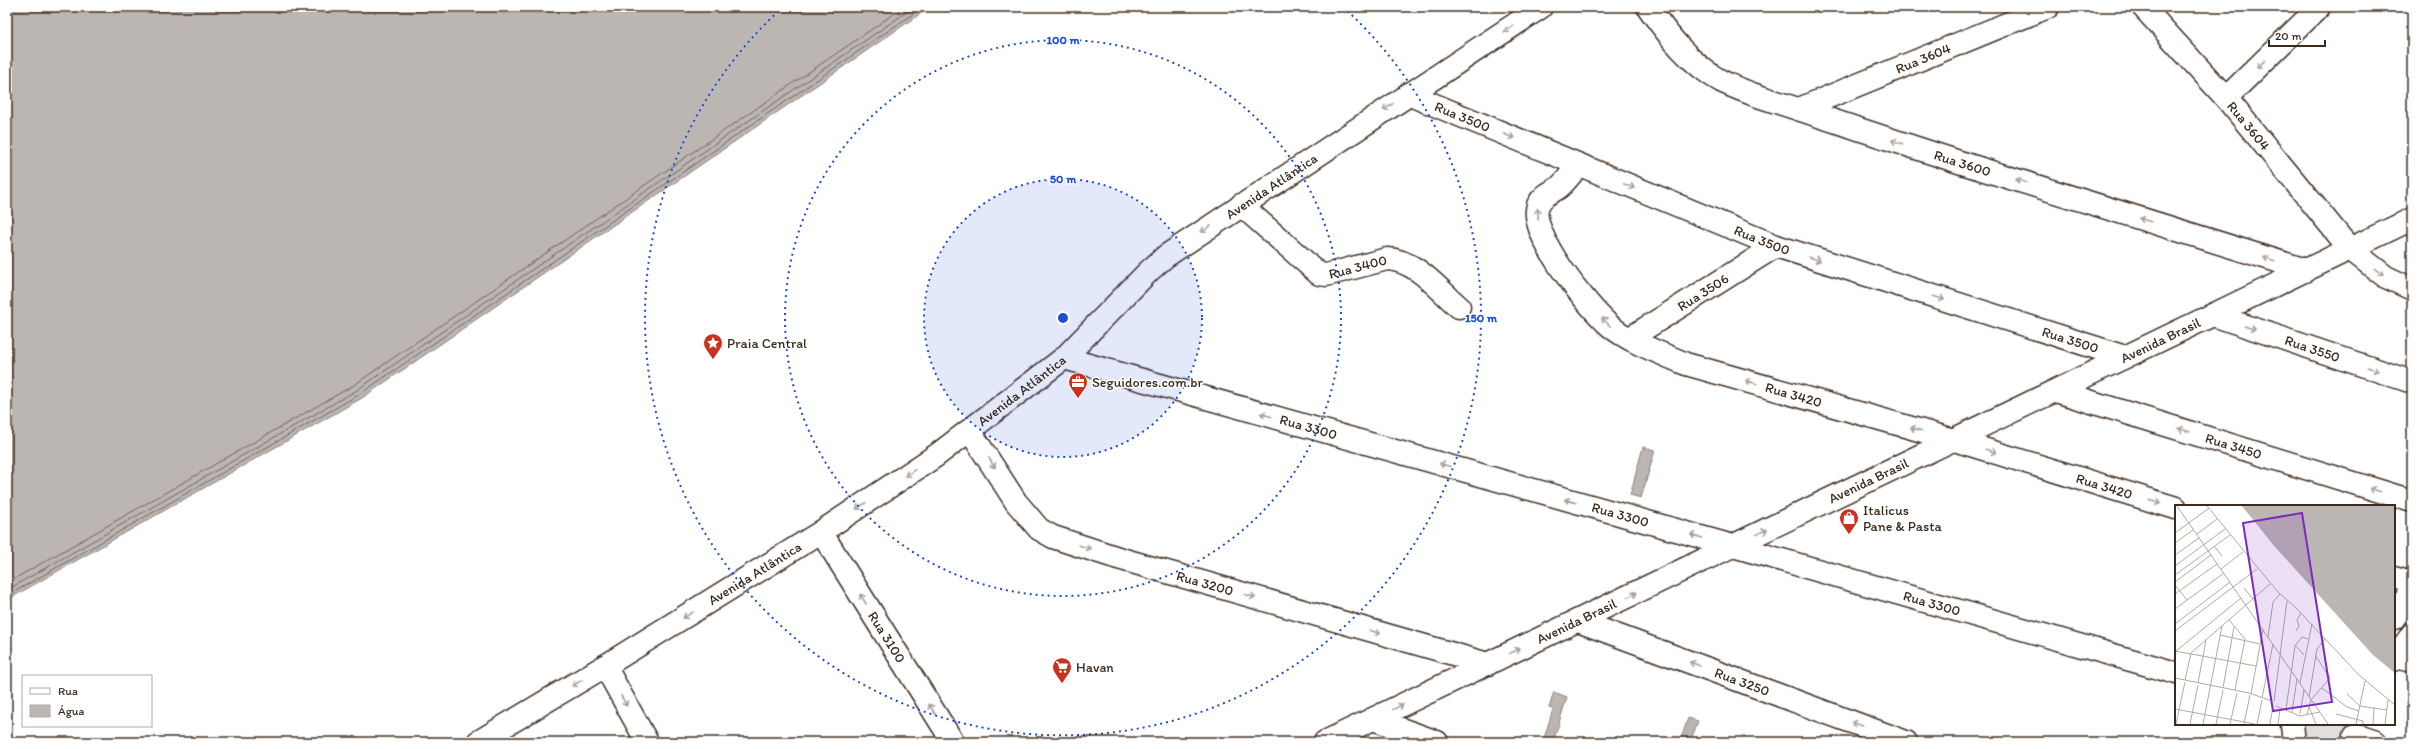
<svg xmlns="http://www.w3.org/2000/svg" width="2419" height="749" font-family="Itim,sans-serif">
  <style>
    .green { fill: #e2e0de; stroke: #8e857e }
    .water { fill: #bcb6b3; stroke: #887e77 }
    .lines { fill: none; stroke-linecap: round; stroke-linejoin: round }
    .shore { stroke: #6f625a; stroke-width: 1 }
    .minor-casing { stroke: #3b2a1e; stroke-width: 25 }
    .major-casing { stroke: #3b2a1e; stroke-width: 25 }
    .minor { stroke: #fff; stroke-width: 22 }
    .major { stroke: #fff; stroke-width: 22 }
    .oneway { stroke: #a79f9a }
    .ring { fill: none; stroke: #1d4ed8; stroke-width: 2; stroke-dasharray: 2 4 }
    .labels { text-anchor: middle; stroke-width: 3; stroke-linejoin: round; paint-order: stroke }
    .street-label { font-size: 14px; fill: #3b2a1e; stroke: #fff }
    .poi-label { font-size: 14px; fill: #3b2a1e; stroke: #fff; text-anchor: start }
    .inset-road { fill: none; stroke: #b1aaa5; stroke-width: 1 }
    .view { fill: #7b2cbf; fill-opacity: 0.15; stroke: #7b2cbf; stroke-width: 2 }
    .inset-edge { fill: none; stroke: #3b2a1e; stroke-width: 2 }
    .centre { fill: #1d4ed8; stroke: #fff; stroke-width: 2 }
    .ring-label { font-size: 12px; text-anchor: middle; font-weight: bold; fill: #1d4ed8; stroke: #fff; stroke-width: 3; stroke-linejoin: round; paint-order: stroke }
  </style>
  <rect width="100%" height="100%" fill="#fff"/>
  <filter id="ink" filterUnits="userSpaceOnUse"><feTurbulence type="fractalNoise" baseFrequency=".025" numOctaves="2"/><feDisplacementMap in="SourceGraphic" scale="8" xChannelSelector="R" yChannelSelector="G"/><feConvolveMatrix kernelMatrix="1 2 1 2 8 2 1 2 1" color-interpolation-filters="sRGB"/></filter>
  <g filter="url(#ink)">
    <path class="green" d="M2301,724H2352L2340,742H2302Z"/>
    <g class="water">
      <path d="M7,7H930L362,398L7,600Z"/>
      <path d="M1643,447L1655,450L1641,498L1630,495Z"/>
      <path d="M1554,692L1567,697L1553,742H1543L1553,709L1549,708Z"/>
      <path d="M1688,718L1698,721L1690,742H1680Z"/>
    </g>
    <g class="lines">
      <g class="shore">
        <path d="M7,583L354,385L904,7"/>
        <path d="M7,590L357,390L914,7"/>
        <path d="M7,596L360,394L923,7"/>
      </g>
      <g class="minor-casing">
        <g id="minor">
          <path id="s1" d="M1648,7C1667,34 1691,65 1721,81C1731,86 1742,90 1752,94L1959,162L2306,270"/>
          <path id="s2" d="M2143,7L2226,98L2350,249L2386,277L2412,289"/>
          <path id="s3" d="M1408,94L1776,246L2125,357"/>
          <path d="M2226,98L2319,7"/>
          <path id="s4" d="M1799,109L2048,7"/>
          <path id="s5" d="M1579,165C1572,172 1566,182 1558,188C1550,193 1543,195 1538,205C1527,233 1589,308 1610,326C1631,343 1661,353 1686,364L1954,440L2176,508"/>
          <path id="s6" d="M1241,205L1319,274L1326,275L1387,259C1416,260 1439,290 1459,307"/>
          <path id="s7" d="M2213,315L2412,382"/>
          <path id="s8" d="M1630,338L1776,246"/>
          <path id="s9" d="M1064,358L1733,546"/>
          <path id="s10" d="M2056,391L2412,501"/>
          <path id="s11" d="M970,431L1016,502L1039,529L1053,537L1118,558L1488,664"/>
          <path id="s12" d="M821,532L953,742"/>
          <path d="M2394,577L2412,582"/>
          <path id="s13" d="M1578,621L1906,742"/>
          <path d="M2397,657L2412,661"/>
          <path d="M1373,719L1437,742"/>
        </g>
      </g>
      <g class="major-casing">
        <g id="major">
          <path id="s14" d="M1733,546L2176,673"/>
          <path d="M2394,618L2412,590"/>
          <path d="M2394,660L2412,634"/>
          <path d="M605,666L647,742"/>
          <path d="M2292,724L2294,742"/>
          <path d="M2355,735L2376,742"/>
          <path id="s15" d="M478,742L605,666L821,532L937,455L1064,358L1149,271L1166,256L1541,7"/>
          <path id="s16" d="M1325,742L2412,219"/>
        </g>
      </g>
      <use href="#minor" class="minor"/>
      <use href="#major" class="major"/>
    </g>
    <defs><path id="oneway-shaft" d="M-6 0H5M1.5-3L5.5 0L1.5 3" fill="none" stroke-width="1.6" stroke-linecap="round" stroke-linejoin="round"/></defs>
    <g class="oneway">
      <use href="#oneway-shaft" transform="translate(1509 29) rotate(146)"/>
      <use href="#oneway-shaft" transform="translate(2261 64) rotate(136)"/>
      <use href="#oneway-shaft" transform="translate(1388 107) rotate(146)"/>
      <use href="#oneway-shaft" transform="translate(1509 136) rotate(23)"/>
      <use href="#oneway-shaft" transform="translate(1897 142) rotate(-162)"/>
      <use href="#oneway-shaft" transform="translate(2021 181) rotate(-163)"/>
      <use href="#oneway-shaft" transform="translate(1629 186) rotate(22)"/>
      <use href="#oneway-shaft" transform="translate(1538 214) rotate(-93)"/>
      <use href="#oneway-shaft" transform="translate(2145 220) rotate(-163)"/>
      <use href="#oneway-shaft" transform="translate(1206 229) rotate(146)"/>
      <use href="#oneway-shaft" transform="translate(1815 259) rotate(18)"/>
      <use href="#oneway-shaft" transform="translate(2269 259) rotate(-163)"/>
      <use href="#oneway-shaft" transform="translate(2379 272) rotate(36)"/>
      <use href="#oneway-shaft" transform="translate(1939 298) rotate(18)"/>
      <use href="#oneway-shaft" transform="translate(1606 322) rotate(-135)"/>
      <use href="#oneway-shaft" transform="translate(2250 328) rotate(19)"/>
      <use href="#oneway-shaft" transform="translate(2373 369) rotate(19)"/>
      <use href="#oneway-shaft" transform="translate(1751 382) rotate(-164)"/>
      <use href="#oneway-shaft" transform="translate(1266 415) rotate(-164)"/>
      <use href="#oneway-shaft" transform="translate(1916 429) rotate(-164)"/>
      <use href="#oneway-shaft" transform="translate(2184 430) rotate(-163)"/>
      <use href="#oneway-shaft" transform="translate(1991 451) rotate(17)"/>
      <use href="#oneway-shaft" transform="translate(992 463) rotate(58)"/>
      <use href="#oneway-shaft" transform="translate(1445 465) rotate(-164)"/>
      <use href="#oneway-shaft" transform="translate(910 473) rotate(146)"/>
      <use href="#oneway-shaft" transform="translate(2375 490) rotate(-163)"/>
      <use href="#oneway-shaft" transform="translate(1570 501) rotate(-164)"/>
      <use href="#oneway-shaft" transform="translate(2155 502) rotate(17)"/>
      <use href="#oneway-shaft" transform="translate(861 506) rotate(146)"/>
      <use href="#oneway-shaft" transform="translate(1762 532) rotate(-26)"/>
      <use href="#oneway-shaft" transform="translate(1696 536) rotate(-164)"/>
      <use href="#oneway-shaft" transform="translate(1085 547) rotate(18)"/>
      <use href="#oneway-shaft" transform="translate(1632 595) rotate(-26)"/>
      <use href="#oneway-shaft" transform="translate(1250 596) rotate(16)"/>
      <use href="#oneway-shaft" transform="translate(863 599) rotate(-122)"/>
      <use href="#oneway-shaft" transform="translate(688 615) rotate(148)"/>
      <use href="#oneway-shaft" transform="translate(1375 632) rotate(16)"/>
      <use href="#oneway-shaft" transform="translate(1515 651) rotate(-26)"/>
      <use href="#oneway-shaft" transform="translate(1695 664) rotate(-160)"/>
      <use href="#oneway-shaft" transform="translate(577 683) rotate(150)"/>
      <use href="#oneway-shaft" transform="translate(624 701) rotate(61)"/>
      <use href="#oneway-shaft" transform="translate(1398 707) rotate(-26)"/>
      <use href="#oneway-shaft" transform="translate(932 709) rotate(-122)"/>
      <use href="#oneway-shaft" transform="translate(1857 724) rotate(-160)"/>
    </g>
  </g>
  <circle cx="1063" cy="318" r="139" fill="#1d4ed8" fill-opacity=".12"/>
  <g class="ring">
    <circle cx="1063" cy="318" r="139"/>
    <circle cx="1063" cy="318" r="278"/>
    <path d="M1343 7A418 418 0 1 1 783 7"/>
  </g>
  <defs>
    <g id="sight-pin" transform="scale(1)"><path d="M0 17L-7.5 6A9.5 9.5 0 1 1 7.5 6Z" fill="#c8321e" stroke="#fff"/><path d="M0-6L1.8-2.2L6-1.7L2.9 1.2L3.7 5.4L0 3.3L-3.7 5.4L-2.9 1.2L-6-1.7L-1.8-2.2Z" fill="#fff"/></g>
    <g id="office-pin" transform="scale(1)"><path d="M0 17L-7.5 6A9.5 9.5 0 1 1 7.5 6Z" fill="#c8321e" stroke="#fff"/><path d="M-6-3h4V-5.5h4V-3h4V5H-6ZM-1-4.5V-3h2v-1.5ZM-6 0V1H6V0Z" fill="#fff"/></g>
    <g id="shop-pin" transform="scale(1)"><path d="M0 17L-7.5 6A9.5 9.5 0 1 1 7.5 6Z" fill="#c8321e" stroke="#fff"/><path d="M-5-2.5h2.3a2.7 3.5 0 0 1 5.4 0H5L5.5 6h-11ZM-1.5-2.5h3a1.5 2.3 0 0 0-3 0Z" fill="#fff"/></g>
    <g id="supermarket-pin" transform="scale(1)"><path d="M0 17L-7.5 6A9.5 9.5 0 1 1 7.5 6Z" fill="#c8321e" stroke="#fff"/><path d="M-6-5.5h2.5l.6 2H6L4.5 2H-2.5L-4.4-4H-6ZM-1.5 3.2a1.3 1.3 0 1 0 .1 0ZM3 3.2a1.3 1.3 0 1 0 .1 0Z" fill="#fff"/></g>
  </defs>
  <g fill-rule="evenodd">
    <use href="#sight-pin" x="713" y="343"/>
    <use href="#office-pin" x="1078" y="382"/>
    <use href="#shop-pin" x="1849" y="518"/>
    <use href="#supermarket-pin" x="1062" y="667"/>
  </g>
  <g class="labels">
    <g class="street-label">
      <text dy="5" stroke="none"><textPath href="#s4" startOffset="134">Rua 3604</textPath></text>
      <text dy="5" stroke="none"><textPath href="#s3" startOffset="59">Rua 3500</textPath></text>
      <text dy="5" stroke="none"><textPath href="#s2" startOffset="159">Rua 3604</textPath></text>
      <text dy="5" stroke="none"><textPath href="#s1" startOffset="360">Rua 3600</textPath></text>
      <text dy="5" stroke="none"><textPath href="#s15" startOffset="972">Avenida Atlântica</textPath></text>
      <text dy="5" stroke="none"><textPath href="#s3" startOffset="383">Rua 3500</textPath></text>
      <text dy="5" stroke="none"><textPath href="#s6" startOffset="144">Rua 3400</textPath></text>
      <text dy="5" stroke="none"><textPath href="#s8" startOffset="86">Rua 3506</textPath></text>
      <text dy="5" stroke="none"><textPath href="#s3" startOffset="707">Rua 3500</textPath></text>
      <text dy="5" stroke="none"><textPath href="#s16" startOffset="927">Avenida Brasil</textPath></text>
      <text dy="5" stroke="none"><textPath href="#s7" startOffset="105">Rua 3550</textPath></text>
      <text dy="5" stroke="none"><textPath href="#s15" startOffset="648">Avenida Atlântica</textPath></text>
      <text dy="5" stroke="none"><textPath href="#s5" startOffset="400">Rua 3420</textPath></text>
      <text dy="5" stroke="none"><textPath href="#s9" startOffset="254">Rua 3300</textPath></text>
      <text dy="5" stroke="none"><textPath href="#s10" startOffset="186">Rua 3450</textPath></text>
      <text dy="5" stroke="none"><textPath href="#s16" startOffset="603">Avenida Brasil</textPath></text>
      <text dy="5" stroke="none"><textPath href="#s5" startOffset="724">Rua 3420</textPath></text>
      <text dy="5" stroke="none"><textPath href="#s9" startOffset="578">Rua 3300</textPath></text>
      <text dy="5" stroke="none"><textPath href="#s15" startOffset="324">Avenida Atlântica</textPath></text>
      <text dy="5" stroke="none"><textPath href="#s11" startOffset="295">Rua 3200</textPath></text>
      <text dy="5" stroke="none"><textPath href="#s14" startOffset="207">Rua 3300</textPath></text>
      <text dy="5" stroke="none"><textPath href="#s16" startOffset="279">Avenida Brasil</textPath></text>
      <text dy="5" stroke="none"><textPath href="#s12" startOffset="124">Rua 3100</textPath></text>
      <text dy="5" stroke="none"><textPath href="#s13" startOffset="175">Rua 3250</textPath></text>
    </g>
    <g class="poi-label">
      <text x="727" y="348">Praia Central</text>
      <text x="1092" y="387">Seguidores.com.br</text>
      <text x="1863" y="515">Italicus<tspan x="1863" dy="16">Pane &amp; Pasta</tspan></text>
      <text x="1076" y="672">Havan</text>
    </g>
  </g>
  <g transform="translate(2175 505)">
    <rect width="220" height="220" fill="#fff"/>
    <path d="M67,1H220V168L198,150L100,42Z" fill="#bcb6b3"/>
    <path class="inset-road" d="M2,1L153,219M32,1L103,87L121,103L184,170L220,200M0,28L34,3M22,29L42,14M0,38L18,25M39,41L47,51M0,50L24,33M0,61L50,24M46,64L68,47M0,70L55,30M0,77L36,50M0,80L12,95M69,83L78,94M0,89L42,59M0,104L49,68M54,115L70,134L60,185M0,119L55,77M0,126L82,64M121,126L124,121L122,115L126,108M45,130L85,139M93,132L98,97L105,89M120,140L129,150M0,146L81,161M16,148L95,79M105,150L112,96M0,155L1,146L66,93M0,173L74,188L97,196M10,175L16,148M23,178L31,135M125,178L137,119M48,183L59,122M147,183L172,202L184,206M76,189L88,124M172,189L185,201L212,205M134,192L142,144L150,134M87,193L98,139M99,196L105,151M101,201L125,211L145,207M134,202L141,219M0,204L80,219M111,204L120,141L127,132L133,134M117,207L122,174M125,209L129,185M132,209L136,195L155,173L140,150M161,209L188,216V219M1,219L10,177M15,219L23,180M28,219L47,121M41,219L48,185M55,219L62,188M69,219L75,190M82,219L87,195M95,219L98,201M103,219L105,204M181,219L190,176M198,219L199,203M210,219L213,195"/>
    <path class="view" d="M127,8L157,197L98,206L68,18Z"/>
    <rect width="220" height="220" class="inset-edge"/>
  </g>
  <circle cx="1063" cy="318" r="6" class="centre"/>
  <g class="ring-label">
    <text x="1063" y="44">100 m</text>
    <text x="1063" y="183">50 m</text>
    <text x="1481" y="322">150 m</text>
  </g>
  <rect width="2419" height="749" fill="none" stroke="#fff" stroke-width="24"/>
  <rect x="12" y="12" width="2395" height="725" fill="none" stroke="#3b2a1e" stroke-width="1.5" filter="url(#ink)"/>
  <rect x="22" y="675" width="130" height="52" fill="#ffffff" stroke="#b1aaa5"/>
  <rect x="30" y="688" width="20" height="6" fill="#ffffff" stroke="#b1aaa5"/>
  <text x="58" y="695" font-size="12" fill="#3b2a1e">Rua</text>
  <rect x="30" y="705" width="20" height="12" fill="#bcb6b3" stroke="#b1aaa5"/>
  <text x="58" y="715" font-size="12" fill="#3b2a1e">Água</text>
  <path d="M2269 40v6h56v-6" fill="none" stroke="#3b2a1e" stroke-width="2"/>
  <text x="2275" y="40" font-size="12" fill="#3b2a1e" stroke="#ffffff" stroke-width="3" paint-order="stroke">20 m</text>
</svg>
